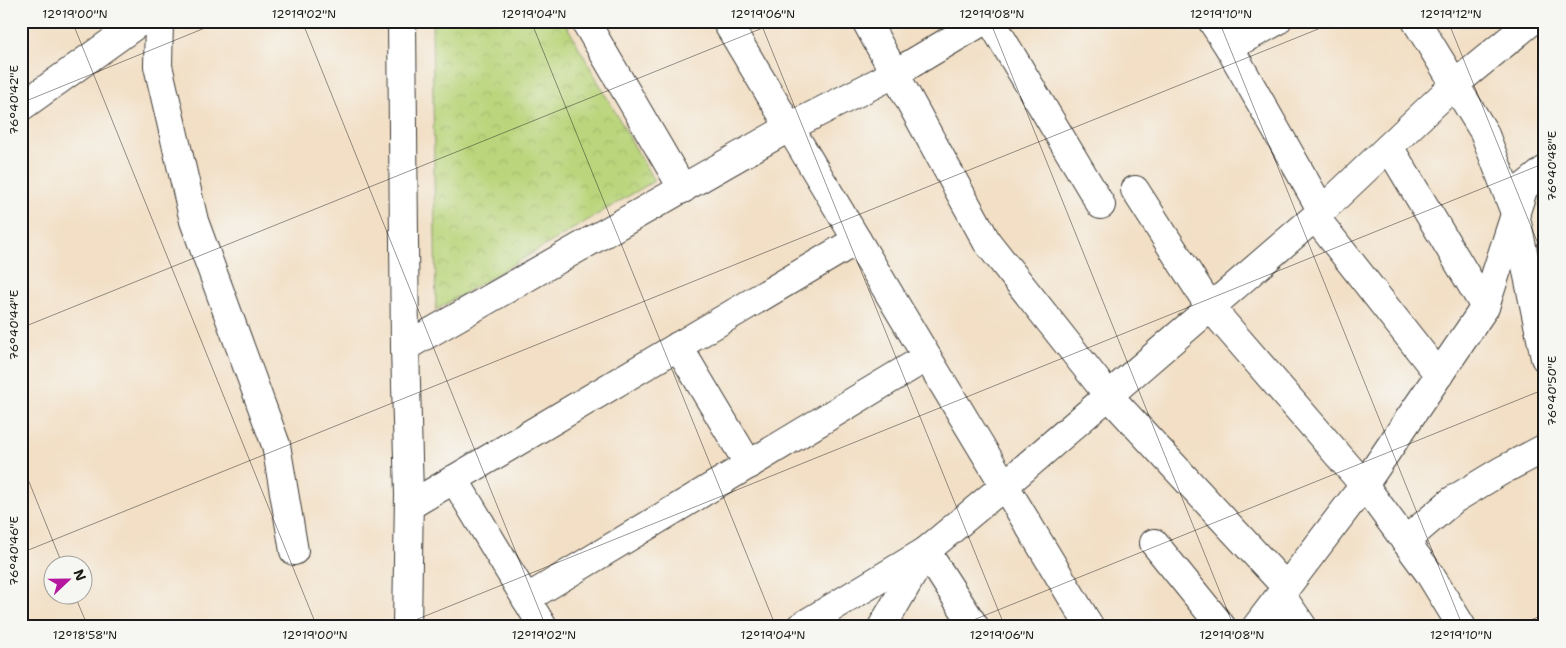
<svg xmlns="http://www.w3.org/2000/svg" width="1566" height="648" font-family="'Shantell Sans',sans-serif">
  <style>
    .park { fill: url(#park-crowns); stroke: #6b784c }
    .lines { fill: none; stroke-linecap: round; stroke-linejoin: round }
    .minor-casing { stroke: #3c3935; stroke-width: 30 }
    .minor { stroke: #fff; stroke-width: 28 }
    .ticks { fill: none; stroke: #1c1c1c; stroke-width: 1; stroke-opacity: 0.45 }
    .neatline { fill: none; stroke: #1c1c1c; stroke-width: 2 }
    .ticks-label { font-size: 12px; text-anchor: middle; fill: #1c1c1c }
  </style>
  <defs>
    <pattern id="park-crowns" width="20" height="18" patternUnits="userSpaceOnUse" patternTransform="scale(1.25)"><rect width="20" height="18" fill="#bad57b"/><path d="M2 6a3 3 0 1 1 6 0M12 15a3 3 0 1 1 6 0" fill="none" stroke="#9fb66a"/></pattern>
  </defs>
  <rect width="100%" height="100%" fill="#f6f6f2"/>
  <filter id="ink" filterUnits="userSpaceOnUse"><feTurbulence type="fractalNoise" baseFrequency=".02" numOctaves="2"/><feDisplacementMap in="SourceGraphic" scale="10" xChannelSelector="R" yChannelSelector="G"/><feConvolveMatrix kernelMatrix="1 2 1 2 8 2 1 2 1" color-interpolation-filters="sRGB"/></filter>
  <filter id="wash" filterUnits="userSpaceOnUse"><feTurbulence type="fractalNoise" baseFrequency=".0096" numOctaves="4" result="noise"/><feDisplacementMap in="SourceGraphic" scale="20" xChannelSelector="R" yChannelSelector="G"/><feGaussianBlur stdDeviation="1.12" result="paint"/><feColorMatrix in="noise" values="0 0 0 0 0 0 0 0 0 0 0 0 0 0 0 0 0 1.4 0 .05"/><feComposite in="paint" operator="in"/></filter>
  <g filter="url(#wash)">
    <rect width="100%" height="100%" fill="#f2dfc5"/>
    <path class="park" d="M432,21H564L654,181L436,310Z"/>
  </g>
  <g filter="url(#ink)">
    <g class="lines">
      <g class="minor-casing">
        <g id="minor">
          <path d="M159,21L158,66L194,221L276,445L294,551"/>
          <path d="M402,21L405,347L409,495L407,627"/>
          <path d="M585,21L683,189"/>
          <path d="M726,21L927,357L1090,627"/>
          <path d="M866,21L987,242L1108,395L1286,587"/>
          <path d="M991,21L1101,205"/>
          <path d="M1212,21L1229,47L1322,211"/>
          <path d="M1416,21L1484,132L1515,213L1545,358"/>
          <path d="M1229,47L1277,21"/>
          <path d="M21,107L141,21"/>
          <path d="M1389,147L1485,307"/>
          <path d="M1135,190L1210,307L1364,485L1429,573L1462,627"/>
          <path d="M1315,217L1439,375"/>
          <path d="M678,346L749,465"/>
          <path d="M405,347L790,127L894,74L983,21"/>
          <path d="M454,479L543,627"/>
          <path d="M409,506L857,240"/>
          <path d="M1405,541L1453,500L1501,471L1545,448"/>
          <path d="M1154,543L1222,627"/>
          <path d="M1281,595L1303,627"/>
          <path d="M526,599L927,357"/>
          <path d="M800,627L926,551L1005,485L1315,217L1455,84L1532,21"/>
          <path d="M882,627L926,551L975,627"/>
          <path d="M1256,627L1364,485L1485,307L1524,187L1545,170"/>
        </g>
      </g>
      <use href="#minor" class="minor"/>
    </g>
  </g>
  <path class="ticks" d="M72,21L317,627M302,21L546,627M531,21L776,627M760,21L1005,627M990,21L1234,627M1219,21L1463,627M1448,21L1545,261M21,103L222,21M21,328L780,21M21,462L63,566M21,553L1338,21M75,596L88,627M398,627L1545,163M956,627L1545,389M1514,627L1545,614"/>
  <rect width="1566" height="648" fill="none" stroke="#f6f6f2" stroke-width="55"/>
  <g transform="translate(68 580) rotate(68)"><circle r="24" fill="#f6f6f2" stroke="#9f9f9c"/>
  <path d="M0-4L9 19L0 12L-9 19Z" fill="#b5179e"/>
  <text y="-8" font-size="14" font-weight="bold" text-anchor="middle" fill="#1c1c1c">N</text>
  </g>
  <rect x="28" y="28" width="1510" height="592" class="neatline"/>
  <g class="ticks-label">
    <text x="75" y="18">12°19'00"N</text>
    <text x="304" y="18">12°19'02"N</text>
    <text x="534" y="18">12°19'04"N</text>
    <text x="763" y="18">12°19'06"N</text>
    <text x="992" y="18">12°19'08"N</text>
    <text x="1221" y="18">12°19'10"N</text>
    <text x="1451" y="18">12°19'12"N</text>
    <text transform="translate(14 100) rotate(-90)" y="4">76°40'42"E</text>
    <text transform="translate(1552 166) rotate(-90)" y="4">76°40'48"E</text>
    <text transform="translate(14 325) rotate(-90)" y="4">76°40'44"E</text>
    <text transform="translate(1552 391) rotate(-90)" y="4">76°40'50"E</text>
    <text transform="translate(14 551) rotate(-90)" y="4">76°40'46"E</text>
    <text x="85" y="639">12°18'58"N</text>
    <text x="315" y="639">12°19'00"N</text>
    <text x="544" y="639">12°19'02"N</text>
    <text x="773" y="639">12°19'04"N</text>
    <text x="1002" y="639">12°19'06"N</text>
    <text x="1232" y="639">12°19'08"N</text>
    <text x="1461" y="639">12°19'10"N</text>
  </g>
</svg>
